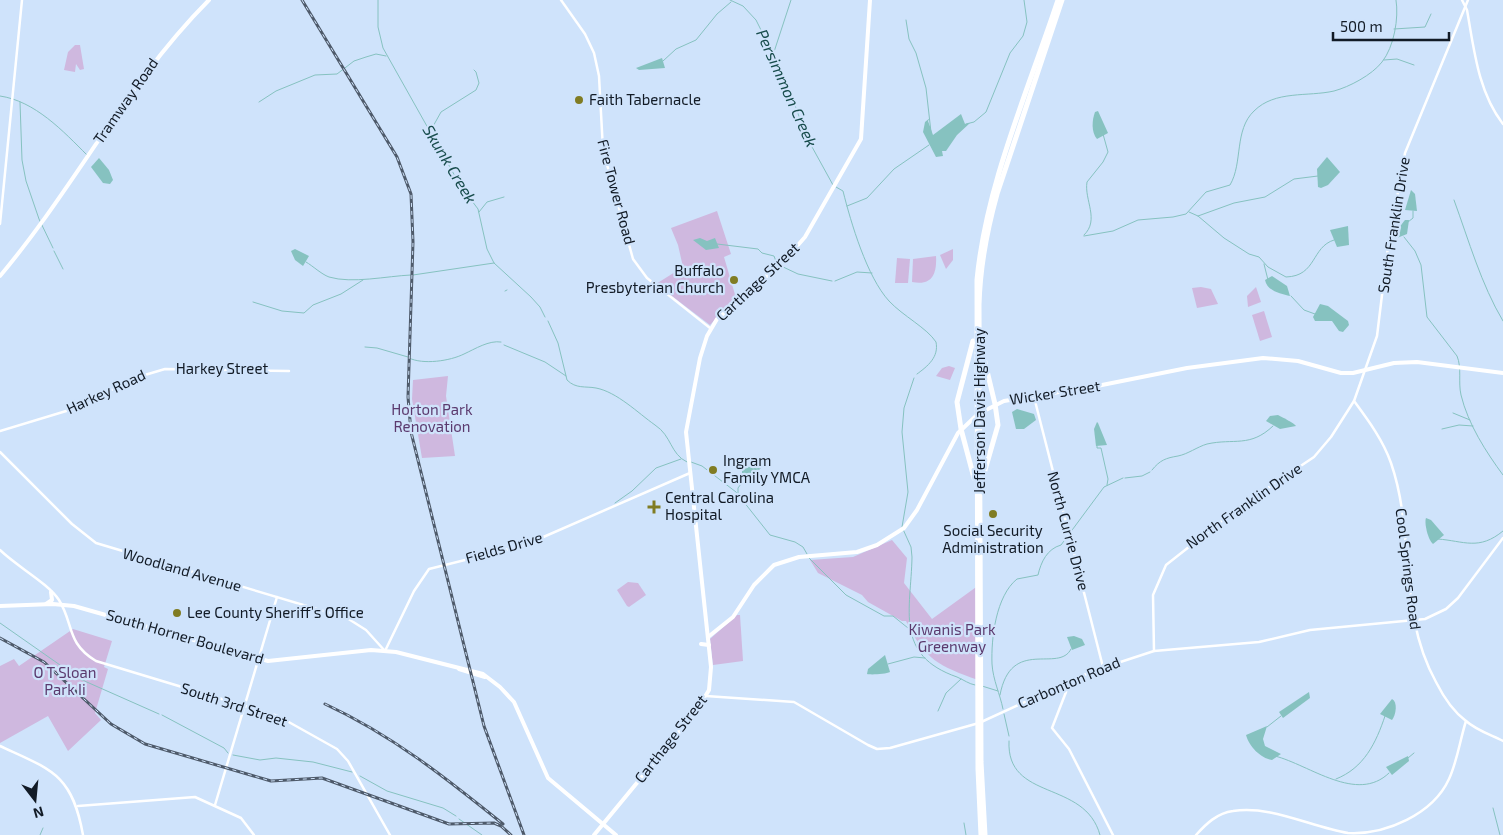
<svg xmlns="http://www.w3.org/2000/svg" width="1503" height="835" font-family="'Exo 2',sans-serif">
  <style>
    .green { fill: #cfb8df }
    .water { fill: #86c2c0 }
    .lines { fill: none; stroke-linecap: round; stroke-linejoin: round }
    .stream { stroke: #86c2c0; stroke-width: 1 }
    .minor { stroke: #fff; stroke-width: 2.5 }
    .major { stroke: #fff; stroke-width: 4 }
    .highway { stroke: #fff; stroke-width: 5 }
    .rail-casing { stroke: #4e5a6a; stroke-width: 3 }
    .rail { stroke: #cfe3fb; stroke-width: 1; stroke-dasharray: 4; stroke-linecap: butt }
    .poi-dot { fill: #807c23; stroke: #cfe3fb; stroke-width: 2 }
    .labels { text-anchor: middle; stroke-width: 4.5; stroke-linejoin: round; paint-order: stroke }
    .poi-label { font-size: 15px; fill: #121b26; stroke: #cfe3fb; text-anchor: start }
    .street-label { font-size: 15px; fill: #121b26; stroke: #cfe3fb }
    .park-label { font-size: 15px; fill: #5b3a6e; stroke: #cfe3fb }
    .water-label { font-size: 16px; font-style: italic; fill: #174c4c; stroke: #cfe3fb }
  </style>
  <rect width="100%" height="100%" fill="#cfe3fb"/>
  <g class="green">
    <path d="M75,45H80L84,69L80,70L76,64L75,72L64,70L68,52Z"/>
    <path d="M717,211L731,254L724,257L736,298L710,325L656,284L683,267L678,245L671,228Z"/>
    <path d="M953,249V260L946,269L940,255Z"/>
    <path d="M936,256C937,274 932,286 912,282L913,259Z"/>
    <path d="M897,258L910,259L908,283H895Z"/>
    <path d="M1201,287L1211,289L1218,304L1197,308L1192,288Z"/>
    <path d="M1256,287L1261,302L1248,307L1247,296Z"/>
    <path d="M1264,311L1272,337L1260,341L1252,315Z"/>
    <path d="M949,366L955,368L950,380L936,376L942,368Z"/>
    <path d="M448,376L446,396L455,456L422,458L412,399L413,380Z"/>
    <path d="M892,540L907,558L904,583L932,619L979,585L978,680C939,666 925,660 906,621H902L868,602L862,595L818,573L810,560L853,557Z"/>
    <path d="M628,582L638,583L646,595L629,607L627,606L617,590Z"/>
    <path d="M737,615H740L743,661L713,665L710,639Z"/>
    <path d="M73,629L112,641L104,667L108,669L95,713L101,720L68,751L48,716L0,743V666L14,659L19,666Z"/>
  </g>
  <g class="water">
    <path d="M662,58L665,68L639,70L636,68Z"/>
    <path d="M1098,111L1108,133L1097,139C1091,132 1092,120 1095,112Z"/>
    <path d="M961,114L965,124L970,123L957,135L946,151H942L943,156L936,157L923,132L925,122L930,118L928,121L933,135Z"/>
    <path d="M1327,157L1340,172L1328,185L1321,188L1318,187L1317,169Z"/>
    <path d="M99,158L109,170L113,180L110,184L103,183L91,167Z"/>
    <path d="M1411,190L1415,194L1417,211L1405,210Z"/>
    <path d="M1405,220H1409L1407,234L1392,240L1397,230Z"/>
    <path d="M1348,226L1349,245L1337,247L1330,230Z"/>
    <path d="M700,238L707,241L715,238L719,248L706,250L693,240Z"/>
    <path d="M295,249L309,256L303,266L295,260L291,251Z"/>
    <path d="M1272,276L1287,286L1290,296C1281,294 1267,291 1265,280Z"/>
    <path d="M1320,304L1328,306L1348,321L1349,325L1343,332L1339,331L1332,321H1315L1313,317Z"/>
    <path d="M1017,409L1034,414L1036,420L1024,429H1016L1012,412Z"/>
    <path d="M1278,415C1282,417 1294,423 1296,426L1280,429L1266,421L1270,416Z"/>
    <path d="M1097,422L1098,423L1107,445L1096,446L1094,429Z"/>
    <path d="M742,464L746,467L758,466L761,468L750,479L742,474Z"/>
    <path d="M1426,518L1431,520L1444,535L1433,544C1428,540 1424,523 1426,518Z"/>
    <path d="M1074,636L1082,639L1085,645L1072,650L1067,637Z"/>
    <path d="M885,655L890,672C886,674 871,675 867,674L868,669Z"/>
    <path d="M1309,692L1310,698L1283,718L1279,712Z"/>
    <path d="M1392,699C1398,702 1396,715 1392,720L1380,714Z"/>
    <path d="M1267,726L1263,739L1265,746L1281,754L1272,760C1260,758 1249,746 1246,735Z"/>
    <path d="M1408,756L1409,761L1392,775L1386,767Z"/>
  </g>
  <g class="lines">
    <g class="stream">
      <path d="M378,0V27L383,48L460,185L478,209L487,249L494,263L531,297L540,307L545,317"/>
      <path d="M730,0L743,6L756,20L786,80L806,136L833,185"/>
      <path d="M906,20L909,39L916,53L926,88L931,132"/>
      <path d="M1394,29L1425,27L1431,14"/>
      <path d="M773,55L791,0"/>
      <path d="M1384,60L1397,59L1414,65"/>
      <path d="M663,61L676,49L696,40L717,14L731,2"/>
      <path d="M0,96C35,101 63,131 87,155"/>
      <path d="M20,102L22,160L26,181L39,219L53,248"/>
      <path d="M259,102L276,91L315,75L337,74L354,61L366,57L376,54L386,56"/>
      <path d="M966,124L974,122L986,112L1010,53L1023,36L1027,22L1024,0"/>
      <path d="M431,130L441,112L476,90L479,83L476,72L474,70"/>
      <path d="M836,187L843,191C851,223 867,277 889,301C903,316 927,328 936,342C939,357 928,366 917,374"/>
      <path d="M1454,200C1469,241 1481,284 1503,321"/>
      <path d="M847,206L867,198L894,169L929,145"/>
      <path d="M479,212L487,202L504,197"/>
      <path d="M1189,212L1198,216L1224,238L1249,254L1259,257L1268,267L1286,277C1317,276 1311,247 1334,240"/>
      <path d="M1198,216L1234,203L1265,197L1294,179L1318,176"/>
      <path d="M1408,222L1413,218V211"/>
      <path d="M1084,235C1100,220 1084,200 1087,182L1103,162L1108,152L1103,134"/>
      <path d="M1084,236L1113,231L1138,220L1173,217L1186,214L1206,192L1230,185C1243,163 1234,130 1254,111C1275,90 1308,97 1334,91C1349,87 1372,75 1382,62C1394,47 1399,18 1396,0"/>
      <path d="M1404,237L1415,251L1421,265L1427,317L1457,356C1462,368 1458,382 1461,395C1468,424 1486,452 1503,475"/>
      <path d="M717,244L758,249L762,253L774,256L777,264"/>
      <path d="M54,251L63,269"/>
      <path d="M306,262C313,266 321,274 329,277C352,284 387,276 411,275"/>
      <path d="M1264,264L1268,280"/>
      <path d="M781,266L798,274L832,281"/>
      <path d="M413,275L494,263"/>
      <path d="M835,281L857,272L872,273"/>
      <path d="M505,291L507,290"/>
      <path d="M1291,296L1304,310L1315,314"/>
      <path d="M253,302L282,311L304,313L313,305L341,294L363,280"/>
      <path d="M548,321L558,343L567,380C576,389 585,386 596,388C617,392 638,413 655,425C672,436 670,454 687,462"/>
      <path d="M504,345L545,362L566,376"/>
      <path d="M365,347L377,348L408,357"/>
      <path d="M409,358C423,365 450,361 464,354C475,349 489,340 501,342"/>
      <path d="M914,378L904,408L902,432L908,492L902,527L911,547L912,557C911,610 894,655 957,677C964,680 969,684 975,685"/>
      <path d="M1453,413L1470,420"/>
      <path d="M1442,429L1459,425L1473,426"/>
      <path d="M1097,446V448H1101L1108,479L1107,485"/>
      <path d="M691,462L702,466L736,492L770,535L795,542L803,547L807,554"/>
      <path d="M1152,470C1160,460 1166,458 1178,456C1188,454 1197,447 1207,444C1234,438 1250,448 1273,426"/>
      <path d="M1125,478L1142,476L1150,472"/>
      <path d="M738,494V488L747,476"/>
      <path d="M615,503L632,491L656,468L681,459"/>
      <path d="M1438,539C1464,541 1479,551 1503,531"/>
      <path d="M809,558L846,595L884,616H893L908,628"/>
      <path d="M0,623L80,679L159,714"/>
      <path d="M888,664L914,657L925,658"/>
      <path d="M982,686L998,691"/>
      <path d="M1000,695C1011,636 1059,674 1071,649"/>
      <path d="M1003,709C1000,694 993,680 992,664C991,638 996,596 1017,579L1038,575C1041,562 1047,549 1061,545L1104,487L1123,478"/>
      <path d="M938,711L946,693L961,679"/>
      <path d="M1004,714L1009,736"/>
      <path d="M162,715L224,748L228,753"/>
      <path d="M1267,727L1281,716"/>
      <path d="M1009,741C1006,802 1085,779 1100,835"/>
      <path d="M233,755L260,760L276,758L313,762L352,772"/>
      <path d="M1275,756C1310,765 1357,804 1389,773"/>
      <path d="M1408,758L1414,753"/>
      <path d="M360,776L387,791L443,808L456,816"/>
      <path d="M1336,779C1364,768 1376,743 1385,716"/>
      <path d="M1493,808L1500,835"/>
      <path d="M459,819L482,835"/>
      <path d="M964,823L966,835"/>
      <path d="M40,835L43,828"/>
    </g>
    <g class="minor">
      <path d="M561,0L585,34L594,53L599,76L603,150L633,259L647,278L710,328"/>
      <path d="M1462,0L1467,10C1474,49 1478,92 1503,124"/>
      <path d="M0,224L22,0"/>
      <path d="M1034,397L1103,667"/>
      <path d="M1354,401C1368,420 1383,440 1391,463C1416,535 1397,612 1436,682C1443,696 1454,712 1466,721C1476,730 1491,735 1503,741"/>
      <path d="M0,431L86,405L128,380L165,369L289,371"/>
      <path d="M0,452L72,524L96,543L347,618L366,630L385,651L414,591L429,569L525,545L690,473"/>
      <path d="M0,550C16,566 48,583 59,600C74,624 66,643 96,661L278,716L337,749L348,761L390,835"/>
      <path d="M1154,651L1153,595L1166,565L1241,506L1314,457L1331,437L1354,401L1377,336L1387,254L1405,153L1468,0"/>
      <path d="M1068,682L1066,692L1052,728L1069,749L1113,835"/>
      <path d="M706,696L794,702L868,745L877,749L890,748L979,723L1093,671L1154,651L1259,642L1310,630L1425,619L1446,609L1458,598L1503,538"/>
      <path d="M0,746C52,770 72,774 83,835"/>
      <path d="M215,805L277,597"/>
      <path d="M78,806L195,797L241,818L254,835"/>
      <path d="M1196,835C1206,824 1217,813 1233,811C1271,805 1311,827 1348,833C1386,835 1433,814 1449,779C1457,762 1460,740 1466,721"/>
    </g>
    <g class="major">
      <path d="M0,276C75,187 127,82 209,0"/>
      <path d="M46,604L52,600L51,592"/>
      <path d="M0,606L53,604L74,606L268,661L371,650L396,652L483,674L500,687L514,702L548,778L616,835"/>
      <path d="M708,637L733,617L754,585L774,565L799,557L857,552L877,545L904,528L917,510L958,433L978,414L1004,401L1097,386L1187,368L1263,358L1298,361L1341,373H1353L1394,363L1417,362L1503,373"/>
      <path d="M701,644L709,645"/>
      <path d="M459,669L485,677"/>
      <path d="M594,835L697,710L709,690L711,667L686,432L700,358L707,336L717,319L785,260L805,237L861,139L870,0"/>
    </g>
    <g class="highway">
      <path d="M973,341L957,402L961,429L974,478"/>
      <path d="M982,350L995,404L998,425L983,477"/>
      <path d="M981,835L978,769L977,280C986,185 1028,91 1058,0"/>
      <path d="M985,835L981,762L979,305C980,267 987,230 997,194L1062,0"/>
    </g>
    <g class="rail-casing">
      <g id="rail">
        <path d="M302,0L397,157L411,194L413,242L408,397L411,432L484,726L524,835"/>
        <path d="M0,638L44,662L111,724L145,744L271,781L322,778L449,824L494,823L501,826L511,835"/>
        <path d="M325,704C392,735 446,778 503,824"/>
      </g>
    </g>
    <use href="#rail" class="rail"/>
  </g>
  <g class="poi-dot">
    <circle cx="579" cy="100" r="5"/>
    <circle cx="734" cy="280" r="5"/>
    <circle cx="713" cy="470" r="5"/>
    <path d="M651.5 499.5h5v5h5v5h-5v5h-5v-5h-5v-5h5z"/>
    <circle cx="993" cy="514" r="5"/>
    <circle cx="177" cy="613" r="5"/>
  </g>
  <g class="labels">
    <g class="poi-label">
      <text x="589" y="105">Faith Tabernacle</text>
      <text x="724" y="276" text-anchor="end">Buffalo<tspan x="724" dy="17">Presbyterian Church</tspan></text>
      <text x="723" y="466">Ingram<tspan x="723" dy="17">Family YMCA</tspan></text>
      <text x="665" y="503">Central Carolina<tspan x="665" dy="17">Hospital</tspan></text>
      <text x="993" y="536" text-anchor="middle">Social Security<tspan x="993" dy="17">Administration</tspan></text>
      <text x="187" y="618">Lee County Sheriff’s Office</text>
    </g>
    <g class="street-label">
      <text transform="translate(126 101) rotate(-55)" y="5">Tramway Road</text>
      <text transform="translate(616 192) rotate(75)" y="5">Fire Tower Road</text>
      <text transform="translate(1394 225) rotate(-81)" y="5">South Franklin Drive</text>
      <text transform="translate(758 282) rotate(-43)" y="5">Carthage Street</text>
      <text x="222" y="374">Harkey Street</text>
      <text transform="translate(106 392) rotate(-25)" y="5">Harkey Road</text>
      <text transform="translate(1055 393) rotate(-9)" y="5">Wicker Street</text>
      <text transform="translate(980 411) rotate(-90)" y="5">Jefferson Davis Highway</text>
      <text transform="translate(1244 506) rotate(-35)" y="5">North Franklin Drive</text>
      <text transform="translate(1068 531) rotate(75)" y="5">North Currie Drive</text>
      <text transform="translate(504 548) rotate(-16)" y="5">Fields Drive</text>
      <text transform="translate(1408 569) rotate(83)" y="5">Cool Springs Road</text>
      <text transform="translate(182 570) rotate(16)" y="5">Woodland Avenue</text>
      <text transform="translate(185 637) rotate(16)" y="5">South Horner Boulevard</text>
      <text transform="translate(1069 683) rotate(-23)" y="5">Carbonton Road</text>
      <text transform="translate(234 705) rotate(18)" y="5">South 3rd Street</text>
      <text transform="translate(671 739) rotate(-52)" y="5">Carthage Street</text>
    </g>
    <g class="park-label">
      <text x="432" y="415">Horton Park<tspan x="432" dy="17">Renovation</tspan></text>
      <text x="952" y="635">Kiwanis Park<tspan x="952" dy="17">Greenway</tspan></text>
      <text x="65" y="678">O T Sloan<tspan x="65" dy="17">Park Ii</tspan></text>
    </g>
    <g class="water-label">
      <text transform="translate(787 88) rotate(66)" y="6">Persimmon Creek</text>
      <text transform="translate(450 164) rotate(59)" y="6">Skunk Creek</text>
    </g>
  </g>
  <g transform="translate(35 800) rotate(164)" stroke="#cfe3fb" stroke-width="4" paint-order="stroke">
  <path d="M0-4L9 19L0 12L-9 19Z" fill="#121b26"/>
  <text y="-8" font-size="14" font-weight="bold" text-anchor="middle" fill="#121b26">N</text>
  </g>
  <path d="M1333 32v8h116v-8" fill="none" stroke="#121b26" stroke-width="2.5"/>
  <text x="1340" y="32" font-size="15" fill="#121b26" stroke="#cfe3fb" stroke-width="4" paint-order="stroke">500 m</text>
</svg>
